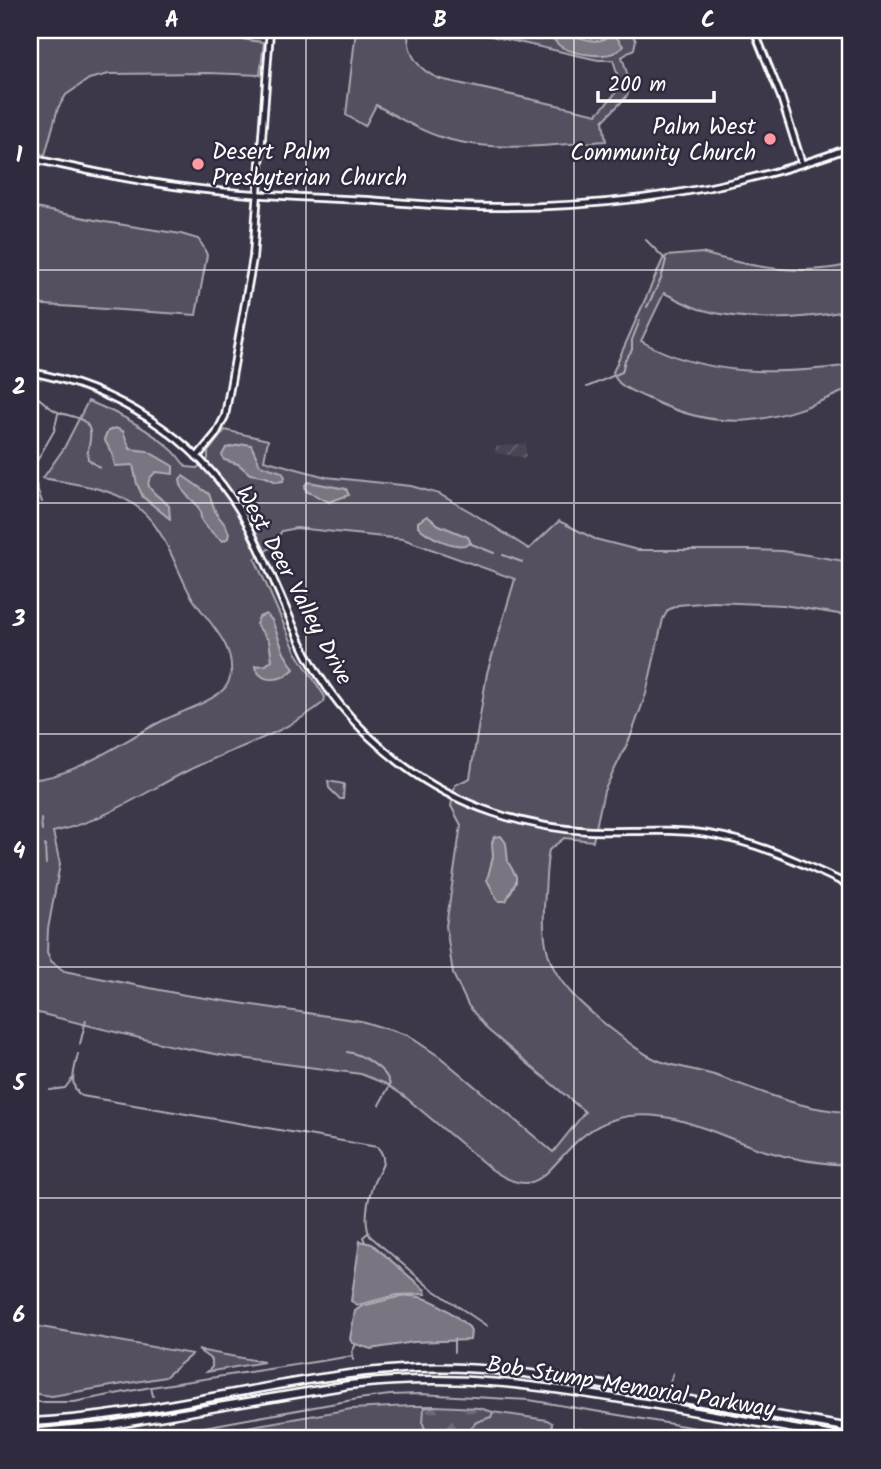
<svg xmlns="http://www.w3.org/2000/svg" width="881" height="1469" font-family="Kalam,sans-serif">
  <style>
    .industrial { fill: url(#industrial-furrows) }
    .green { fill: #555060; stroke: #aaa8b0; stroke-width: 2; fill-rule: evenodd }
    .forest { fill: url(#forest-firs); stroke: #aaa8b0; stroke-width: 2 }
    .water { fill: #797682; stroke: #afadb4; stroke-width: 2 }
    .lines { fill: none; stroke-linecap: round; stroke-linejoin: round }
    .stream { stroke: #afadb4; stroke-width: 2 }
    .secondary-casing { stroke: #fff; stroke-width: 10 }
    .highway-casing { stroke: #fff; stroke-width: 11 }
    .secondary { stroke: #2f2a3d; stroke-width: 4.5 }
    .highway { stroke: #2f2a3d; stroke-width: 6 }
    .grid { fill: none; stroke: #fff; stroke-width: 2; stroke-opacity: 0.55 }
    .poi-dot { fill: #ff9aa2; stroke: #2f2a3d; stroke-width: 2.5 }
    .labels { text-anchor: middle; stroke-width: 5; stroke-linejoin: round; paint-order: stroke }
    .poi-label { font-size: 23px; fill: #fff; stroke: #2f2a3d; text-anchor: end }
    .street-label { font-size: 23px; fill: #fff; stroke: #2f2a3d }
    .neatline { fill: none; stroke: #fff; stroke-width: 2.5 }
    .grid-label { font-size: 23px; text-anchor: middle; font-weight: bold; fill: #fff }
  </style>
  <defs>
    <pattern id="industrial-furrows" width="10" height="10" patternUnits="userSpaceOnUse" patternTransform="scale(1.75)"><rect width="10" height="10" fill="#494455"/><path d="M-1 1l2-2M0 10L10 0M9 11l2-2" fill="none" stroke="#64606e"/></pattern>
    <pattern id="forest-firs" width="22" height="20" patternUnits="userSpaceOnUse" patternTransform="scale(1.75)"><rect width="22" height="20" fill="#555060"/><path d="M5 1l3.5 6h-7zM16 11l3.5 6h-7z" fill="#6e6a78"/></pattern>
  </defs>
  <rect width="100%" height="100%" fill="#3c3749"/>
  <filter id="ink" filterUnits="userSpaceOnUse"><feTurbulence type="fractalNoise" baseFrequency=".0143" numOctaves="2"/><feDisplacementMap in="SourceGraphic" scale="14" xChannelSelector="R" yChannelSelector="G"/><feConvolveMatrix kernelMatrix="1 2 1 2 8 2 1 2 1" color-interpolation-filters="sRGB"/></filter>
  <g filter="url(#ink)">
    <path class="industrial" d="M526,443V458L495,453L496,447Z"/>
    <g class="green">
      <path d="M30,30H229C237,40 252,41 264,42L260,75L208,73L109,74L89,79L66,95L58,108L45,155L30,151Z"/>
      <path d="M356,30H408C407,54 417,70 440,79L597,114C618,90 624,92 613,60H598L464,30H629L636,40L634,49L622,57C636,99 631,90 603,121L606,141C556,145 492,153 444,138C420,131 398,117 376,105L365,126L346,115Z"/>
      <path d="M30,207L105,222L181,234L198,239L203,246L207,255L196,315L30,304Z"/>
      <path d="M702,253C750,267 802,277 851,264V310C801,320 748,323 699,309C687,305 675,298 664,293L641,341C704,377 781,375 851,365V388C775,423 723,436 645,397C632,391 616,386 613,372L663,259L667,256Z"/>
      <path d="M88,401C118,413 148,428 172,450C178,455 181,462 187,467L197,468L208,459V452L225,430L268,440L264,460L326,477L411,486L439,494L471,512L529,549L559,521L595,539L638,550H753L782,551L851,562V616L783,605L713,602L678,605L668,610L663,619L646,694L630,738L604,791L593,841L564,838L549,850C546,864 546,879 545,893C539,960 554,982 605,1024C622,1037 637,1051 657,1060C675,1067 695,1069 714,1075C762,1091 799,1110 851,1112V1165C821,1164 791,1159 762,1150C719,1136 676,1110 629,1116C608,1119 588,1130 573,1145C544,1174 535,1200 491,1169L404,1096L386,1084L361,1074L226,1056L168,1045L30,1011V780C77,776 119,743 160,722C179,712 200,707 218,694C224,690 228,685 230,678C238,645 204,619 190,594C172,561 164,523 130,502C104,486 72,484 43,478L64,448ZM296,528L403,539L515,579L487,673L470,778L455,785L451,806L461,825L446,926L453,974L468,1005L488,1030L585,1112L553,1152L440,1057L407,1035L361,1021L185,995L64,971L51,961L47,952L48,929L60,864L53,832C102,822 142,794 185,772C232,748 282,736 324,702L325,697L296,652L255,559L270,548L282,531Z"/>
      <path d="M328,781L344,784L343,799H340L329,788Z"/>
      <path d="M30,1325L192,1354L165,1377L52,1396L30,1393Z"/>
      <path d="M198,1350L264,1362L207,1372L212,1367V1360Z"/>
      <path d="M411,1406H435L424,1408L434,1434L461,1435L467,1433L476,1422L491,1417L493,1412L547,1420L552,1423L551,1439H176L351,1409Z"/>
    </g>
    <path class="forest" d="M435,1406L479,1408L493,1412L491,1417L476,1422L467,1433L461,1435L426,1431L423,1424L424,1408Z"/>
    <g class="water">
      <path d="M514,30H566L570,35C583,38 601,47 610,34H614L623,46C613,61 575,55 560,46C554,42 553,37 549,33L545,34L539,40L535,38L518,39L514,36Z"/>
      <path d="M115,428L123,431L130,449L147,451L173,466V474L156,472C136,487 161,496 169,506L170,519L143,497L137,484L133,465L115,466L113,455L104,439L108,431Z"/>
      <path d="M245,444L251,445L260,465L282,472L285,477L283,481L276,482L266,477L250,474L238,464L224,460L222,455L226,448Z"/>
      <path d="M183,476L209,494L216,513L226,526L229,533L228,538L223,541C218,539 205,526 202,521C200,517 201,512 199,509C193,496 183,499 180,480Z"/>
      <path d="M309,482L346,489L349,495L329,502L306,491L305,485Z"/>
      <path d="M427,516L439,525L468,537L471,543C458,551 428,537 418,526V522Z"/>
      <path d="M266,614L272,620L284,653L294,669C283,681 261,685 255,666L266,665L272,660L269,641L256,624L259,617Z"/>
      <path d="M501,836L506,843L508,862L516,876V882L506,901H498L487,880L493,857L492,843L494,837Z"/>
      <path d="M360,1241L372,1244L425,1290L426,1294L397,1295L358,1305L351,1301Z"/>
      <path d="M402,1296C431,1294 448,1310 469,1327L471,1331L470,1340L414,1342L371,1349L352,1343L350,1339L355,1311L362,1306Z"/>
      <path d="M580,1429L635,1439H573L574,1431Z"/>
    </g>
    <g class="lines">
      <g class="stream">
        <path d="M646,240L666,260L661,279L647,307"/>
        <path d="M587,387L622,372L625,360L632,350V340L640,320"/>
        <path d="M30,393C41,397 47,408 58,412C69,417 87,416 90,431C92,441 86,450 88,459L100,468"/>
        <path d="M42,502L31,471L54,431L58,414"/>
        <path d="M469,543L494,553"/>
        <path d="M503,555L522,562"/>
        <path d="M41,819L42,831"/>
        <path d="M45,845L46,864"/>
        <path d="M80,1044L86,1020"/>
        <path d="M347,1052C362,1054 388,1070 390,1085L379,1105"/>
        <path d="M78,1054C75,1069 67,1086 82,1096L377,1147C381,1151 384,1155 383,1162C382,1169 377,1175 374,1182C368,1197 363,1222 370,1236L428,1286L487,1326"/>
        <path d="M50,1090L65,1088L72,1079"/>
        <path d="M365,1242L363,1237L368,1233"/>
        <path d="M454,1352V1339"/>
        <path d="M353,1360L352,1352L356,1344"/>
        <path d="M669,1385L673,1373"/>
        <path d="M151,1387L153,1396"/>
        <path d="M30,1402H74L151,1387L353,1356"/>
        <path d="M158,1428L159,1435"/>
        <path d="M138,1439L358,1399L390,1395L420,1394L529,1400L761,1439"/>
      </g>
      <g class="secondary-casing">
        <g id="secondary">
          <path d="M754,30L781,97L802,164"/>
          <path d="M30,158C92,172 154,185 217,191C267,196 316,198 366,200C406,203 447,207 487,207C611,208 735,191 851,147"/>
          <path d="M30,372C114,387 196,437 240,511C263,550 279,595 298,636C321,689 358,731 404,766C457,806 525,828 591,831C630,832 669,828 708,834C759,842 804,864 851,886"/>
          <path d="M197,457L216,434L225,416L253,258L270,30"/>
          <path d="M851,962L849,991L851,1018"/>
        </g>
      </g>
      <g class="highway-casing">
        <g id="highway">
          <path d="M30,1422C160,1416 287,1374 417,1368C492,1365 564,1378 638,1391C709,1403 780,1416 851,1428"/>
          <path d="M30,1433L105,1426L349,1385C458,1372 544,1386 651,1404C718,1416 785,1427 851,1439"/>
        </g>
      </g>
      <use href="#secondary" class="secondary"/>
      <use href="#highway" class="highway"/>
    </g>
  </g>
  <path class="grid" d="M306,30V1439M574,30V1439M30,270H851M30,503H851M30,734H851M30,967H851M30,1198H851"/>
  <g class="poi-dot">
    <circle cx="770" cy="139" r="7"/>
    <circle cx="198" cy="164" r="7"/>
  </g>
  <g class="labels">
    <g class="poi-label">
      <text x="756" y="134">Palm West<tspan x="756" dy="26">Community Church</tspan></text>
      <text x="212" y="159" text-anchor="start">Desert Palm<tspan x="212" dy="26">Presbyterian Church</tspan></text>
    </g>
    <g class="street-label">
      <text transform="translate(295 585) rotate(62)" y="8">West Deer Valley Drive</text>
      <text transform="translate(631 1386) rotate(9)" y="8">Bob Stump Memorial Parkway</text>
    </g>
  </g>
  <rect width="881" height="1469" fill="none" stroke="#2f2a3d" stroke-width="77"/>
  <path d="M598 91v10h116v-10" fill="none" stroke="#ffffff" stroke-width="3.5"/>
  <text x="608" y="91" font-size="21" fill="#ffffff" stroke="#2f2a3d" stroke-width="5" paint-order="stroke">200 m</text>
  <rect x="38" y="38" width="804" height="1392" class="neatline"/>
  <g class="grid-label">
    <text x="172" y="27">A</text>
    <text x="440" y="27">B</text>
    <text x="708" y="27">C</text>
    <text x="19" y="162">1</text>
    <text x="19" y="394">2</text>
    <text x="19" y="626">3</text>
    <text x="19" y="858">4</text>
    <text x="19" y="1090">5</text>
    <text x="19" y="1322">6</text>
  </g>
</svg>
